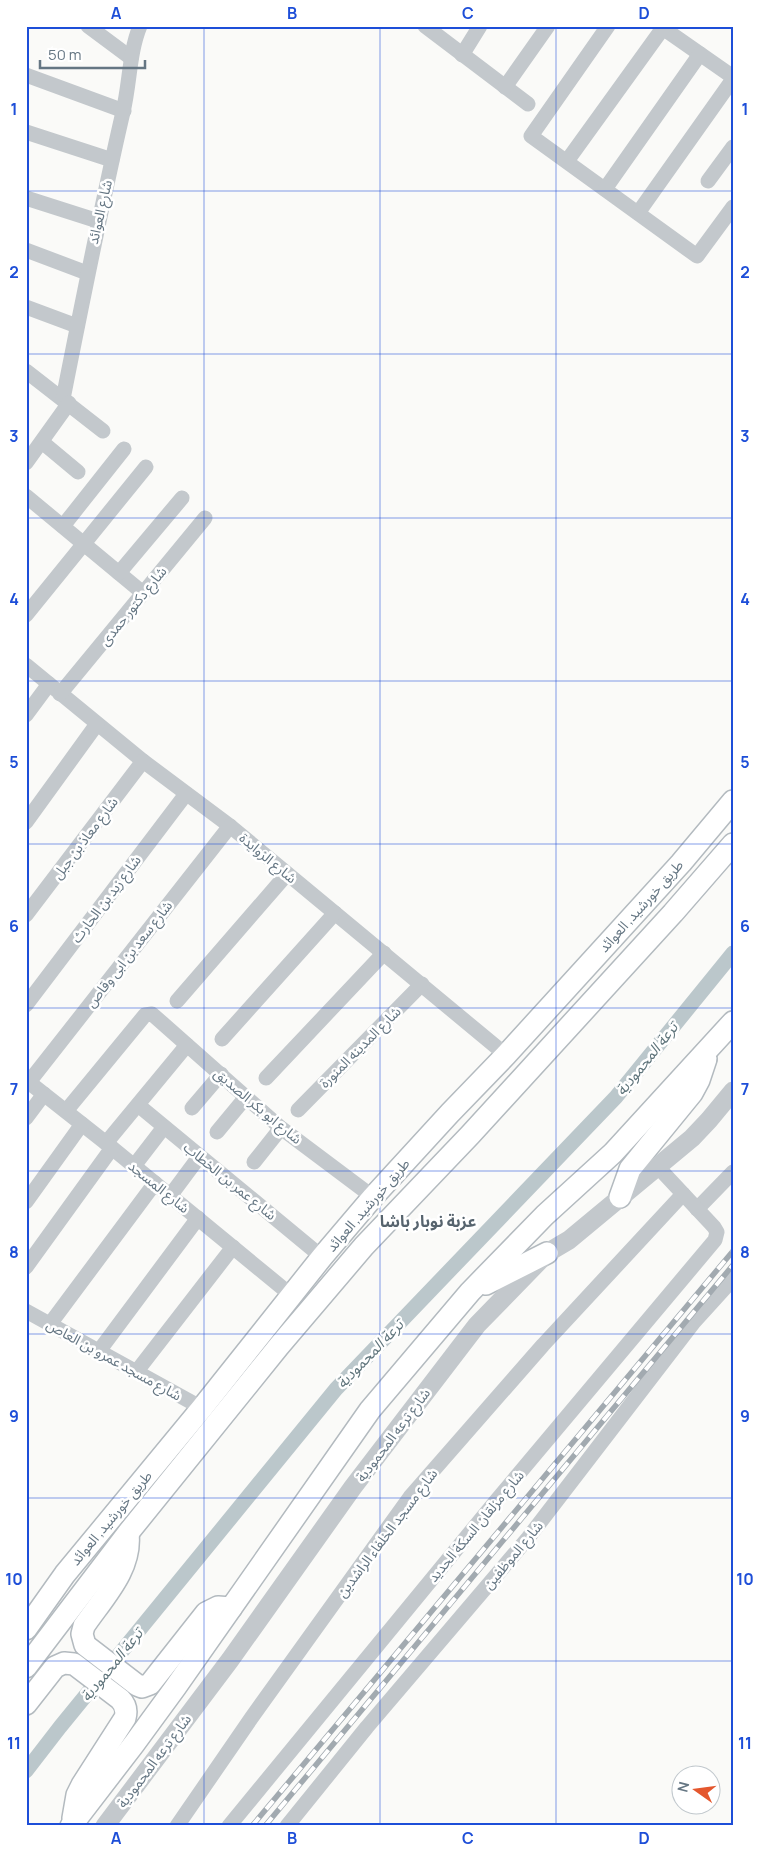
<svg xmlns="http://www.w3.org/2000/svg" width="759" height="1852" font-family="Manrope,'Noto Sans Arabic',sans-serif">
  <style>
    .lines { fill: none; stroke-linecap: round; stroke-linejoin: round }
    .canal { stroke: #bbc7cb; stroke-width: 15 }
    .secondary-casing { stroke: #b3babf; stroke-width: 24 }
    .minor { stroke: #c3c8cc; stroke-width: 15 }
    .tertiary { stroke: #c3c8cc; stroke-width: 19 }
    .secondary { stroke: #fff; stroke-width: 21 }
    .rail-casing { stroke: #a2aab0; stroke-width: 5.5 }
    .rail { stroke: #fff; stroke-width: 4; stroke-dasharray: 11; stroke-linecap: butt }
    .grid { fill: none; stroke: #1d4ed8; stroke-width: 1; stroke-opacity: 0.55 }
    .labels { text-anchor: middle; stroke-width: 5; stroke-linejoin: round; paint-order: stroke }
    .street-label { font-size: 14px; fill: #657683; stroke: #fff }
    .water-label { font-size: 15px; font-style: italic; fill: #60757c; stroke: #fff }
    .quarter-label { font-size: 16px; font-weight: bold; fill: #57646e; stroke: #fff }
    .neatline { fill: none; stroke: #1d4ed8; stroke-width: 2 }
    .grid-label { font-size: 16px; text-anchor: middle; font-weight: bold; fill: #1d4ed8 }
  </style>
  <rect width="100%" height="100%" fill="#fafaf8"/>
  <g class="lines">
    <path class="canal" d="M26,1771L60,1727L336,1389L616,1097L733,953"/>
    <g class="secondary-casing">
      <g id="secondary">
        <path d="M620,1197L630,1169L692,1093L699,1080L706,1059"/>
        <path d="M486,1284L547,1253"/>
        <path d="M128,1534C132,1569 103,1598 84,1626L82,1634L85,1645L137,1685L142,1687L150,1684L206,1613L218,1607L231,1608"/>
        <path d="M26,1629L65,1574L202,1408L322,1257L373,1197L450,1113L506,1055L681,863L733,801"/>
        <path d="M26,1667L128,1533L279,1346L364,1246L470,1135L673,913L733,844"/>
        <path d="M26,1704L55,1667L64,1663L74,1664L120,1699C126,1705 127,1711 125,1718L82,1785L77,1795L73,1818"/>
        <path d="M71,1826L134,1744L175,1688L370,1410L470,1292L545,1215L613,1153L733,1022"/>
      </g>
    </g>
    <g class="minor">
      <path d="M88,26L131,58"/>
      <path d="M425,26L528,104"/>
      <path d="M608,26L531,136L697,256L733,207"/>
      <path d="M660,26L733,77"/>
      <path d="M462,55L480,26"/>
      <path d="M26,75L124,111"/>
      <path d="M505,87L548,26"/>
      <path d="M26,132L112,160"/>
      <path d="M567,161L663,28"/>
      <path d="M708,181L733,147"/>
      <path d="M605,189L700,54"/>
      <path d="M26,198L98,221"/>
      <path d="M638,213L733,79"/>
      <path d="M26,250L87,273"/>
      <path d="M26,307L77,326"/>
      <path d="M26,371L103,431"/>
      <path d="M63,399C82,303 101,207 123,112C130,83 129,53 140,26"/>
      <path d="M42,442L78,472"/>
      <path d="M26,463L69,403"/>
      <path d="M26,496L143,593"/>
      <path d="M63,526L124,449"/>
      <path d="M119,573L182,498"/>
      <path d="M26,615L146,467"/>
      <path d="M26,665L143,761L230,826L506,1055"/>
      <path d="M60,694L205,518"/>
      <path d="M26,715L49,684"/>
      <path d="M26,822L97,724"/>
      <path d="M26,915L143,761"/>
      <path d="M177,1001L287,874"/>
      <path d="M26,1005L186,794"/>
      <path d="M222,1039L335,913"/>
      <path d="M266,1078L384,953"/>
      <path d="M26,1080L106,1143L291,1295"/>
      <path d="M29,1082L230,826"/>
      <path d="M138,1105L322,1257"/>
      <path d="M192,1108L221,1074"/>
      <path d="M298,1110L422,984"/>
      <path d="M66,1111L145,1015L152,1014L281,1128L373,1197"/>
      <path d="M26,1118L44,1094"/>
      <path d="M217,1132L246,1097"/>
      <path d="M106,1143L187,1045"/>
      <path d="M254,1162L281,1128"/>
      <path d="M134,1166L164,1127"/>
      <path d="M170,1196L199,1157"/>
      <path d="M26,1202L82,1124"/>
      <path d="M697,1209L733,1172"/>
      <path d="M26,1267L112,1148"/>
      <path d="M26,1311L202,1408"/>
      <path d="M50,1324L155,1183"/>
      <path d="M99,1351L198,1218"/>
      <path d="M137,1371L233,1247"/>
      <path d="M177,1826L252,1717L410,1497L543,1345L683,1194"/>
      <path d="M229,1826L496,1501L715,1240L717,1232L714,1227L657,1166"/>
      <path d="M287,1826L367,1727L528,1538L694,1322L733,1279"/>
    </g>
    <path class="tertiary" d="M105,1826L230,1660L353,1487L477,1325L547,1253L569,1240L692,1138L709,1120L733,1091"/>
    <use href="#secondary" class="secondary"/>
    <g class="rail-casing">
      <g id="rail">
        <path d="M252,1826L733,1251"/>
        <path d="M265,1826L733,1265"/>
      </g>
    </g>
    <use href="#rail" class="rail"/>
  </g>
  <path class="grid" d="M204,26V1826M380,26V1826M556,26V1826M26,191H733M26,354H733M26,518H733M26,681H733M26,844H733M26,1008H733M26,1171H733M26,1334H733M26,1498H733M26,1661H733"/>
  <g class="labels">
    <g class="street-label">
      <text transform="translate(100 212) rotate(-77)" y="5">شارع العوائد</text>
      <text transform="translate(133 606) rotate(-51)" y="5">شارع دكتور حمدى</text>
      <text transform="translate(85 838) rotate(-53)" y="5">شارع معاذ بن جبل</text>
      <text transform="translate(268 858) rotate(40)" y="5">شارع الزوايدة</text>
      <text transform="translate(106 899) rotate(-53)" y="5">شارع زيد بن الحارث</text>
      <text transform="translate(641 906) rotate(-48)" y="5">طريق خورشيد, العوائد</text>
      <text transform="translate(129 954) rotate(-52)" y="5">شارع سعد بن ابى وقاص</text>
      <text transform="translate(360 1047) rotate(-45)" y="5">شارع المدينه المنورة</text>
      <text transform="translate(258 1106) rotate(40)" y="5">شارع ابو بكر الصديق</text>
      <text transform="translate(230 1181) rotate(39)" y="5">شارع عمر بن الخطاب</text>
      <text transform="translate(159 1187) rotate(39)" y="5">شارع المسجد</text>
      <text transform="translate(368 1205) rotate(-49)" y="5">طريق خورشيد, العوائد</text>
      <text transform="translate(114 1360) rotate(29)" y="5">شارع مسجد عمرو بن العاص</text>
      <text transform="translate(393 1435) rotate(-53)" y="5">شارع ترعه المحمودية</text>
      <text transform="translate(111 1518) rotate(-50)" y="5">طريق خورشيد, العوائد</text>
      <text transform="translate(476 1526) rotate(-50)" y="5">شارع مزلقان السكة الحديد</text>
      <text transform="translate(387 1533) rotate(-53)" y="5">شارع مسجد الخلفاء الراشدين</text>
      <text transform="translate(513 1555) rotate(-50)" y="5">شارع الموظفين</text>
      <text transform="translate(154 1761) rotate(-53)" y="5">شارع ترعه المحمودية</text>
    </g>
    <g class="water-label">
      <text transform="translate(647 1059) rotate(-51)" y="5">ترعة المحمودية</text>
      <text transform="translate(370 1354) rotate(-46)" y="5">ترعة المحمودية</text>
      <text transform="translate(112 1665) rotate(-51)" y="5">ترعة المحمودية</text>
    </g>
    <g class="quarter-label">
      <text x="428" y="1227">عزبة نوبار باشا</text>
    </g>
  </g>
  <rect width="759" height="1852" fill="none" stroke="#ffffff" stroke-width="55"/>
  <g transform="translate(696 1790) rotate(284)"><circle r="24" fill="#ffffff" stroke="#c1c8cd"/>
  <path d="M0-4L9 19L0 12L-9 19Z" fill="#e4572e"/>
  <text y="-8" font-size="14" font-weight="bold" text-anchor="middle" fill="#657683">N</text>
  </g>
  <path d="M40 60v8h105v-8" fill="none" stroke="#657683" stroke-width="2.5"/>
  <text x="48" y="60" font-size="15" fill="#657683" stroke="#ffffff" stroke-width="4" paint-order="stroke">50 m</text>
  <rect x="28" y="28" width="704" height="1796" class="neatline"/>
  <g class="grid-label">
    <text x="116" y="19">A</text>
    <text x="292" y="19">B</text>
    <text x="468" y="19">C</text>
    <text x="644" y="19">D</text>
    <text x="14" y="115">1</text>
    <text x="745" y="115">1</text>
    <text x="14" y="278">2</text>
    <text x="745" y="278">2</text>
    <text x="14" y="442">3</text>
    <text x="745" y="442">3</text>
    <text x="14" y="605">4</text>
    <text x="745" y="605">4</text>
    <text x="14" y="768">5</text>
    <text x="745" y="768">5</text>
    <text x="14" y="932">6</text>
    <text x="745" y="932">6</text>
    <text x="14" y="1095">7</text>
    <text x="745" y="1095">7</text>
    <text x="14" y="1258">8</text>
    <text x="745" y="1258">8</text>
    <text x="14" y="1422">9</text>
    <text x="745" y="1422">9</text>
    <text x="14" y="1585">10</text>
    <text x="745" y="1585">10</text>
    <text x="14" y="1749">11</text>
    <text x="745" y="1749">11</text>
    <text x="116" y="1844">A</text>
    <text x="292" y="1844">B</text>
    <text x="468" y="1844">C</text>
    <text x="644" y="1844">D</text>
  </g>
</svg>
